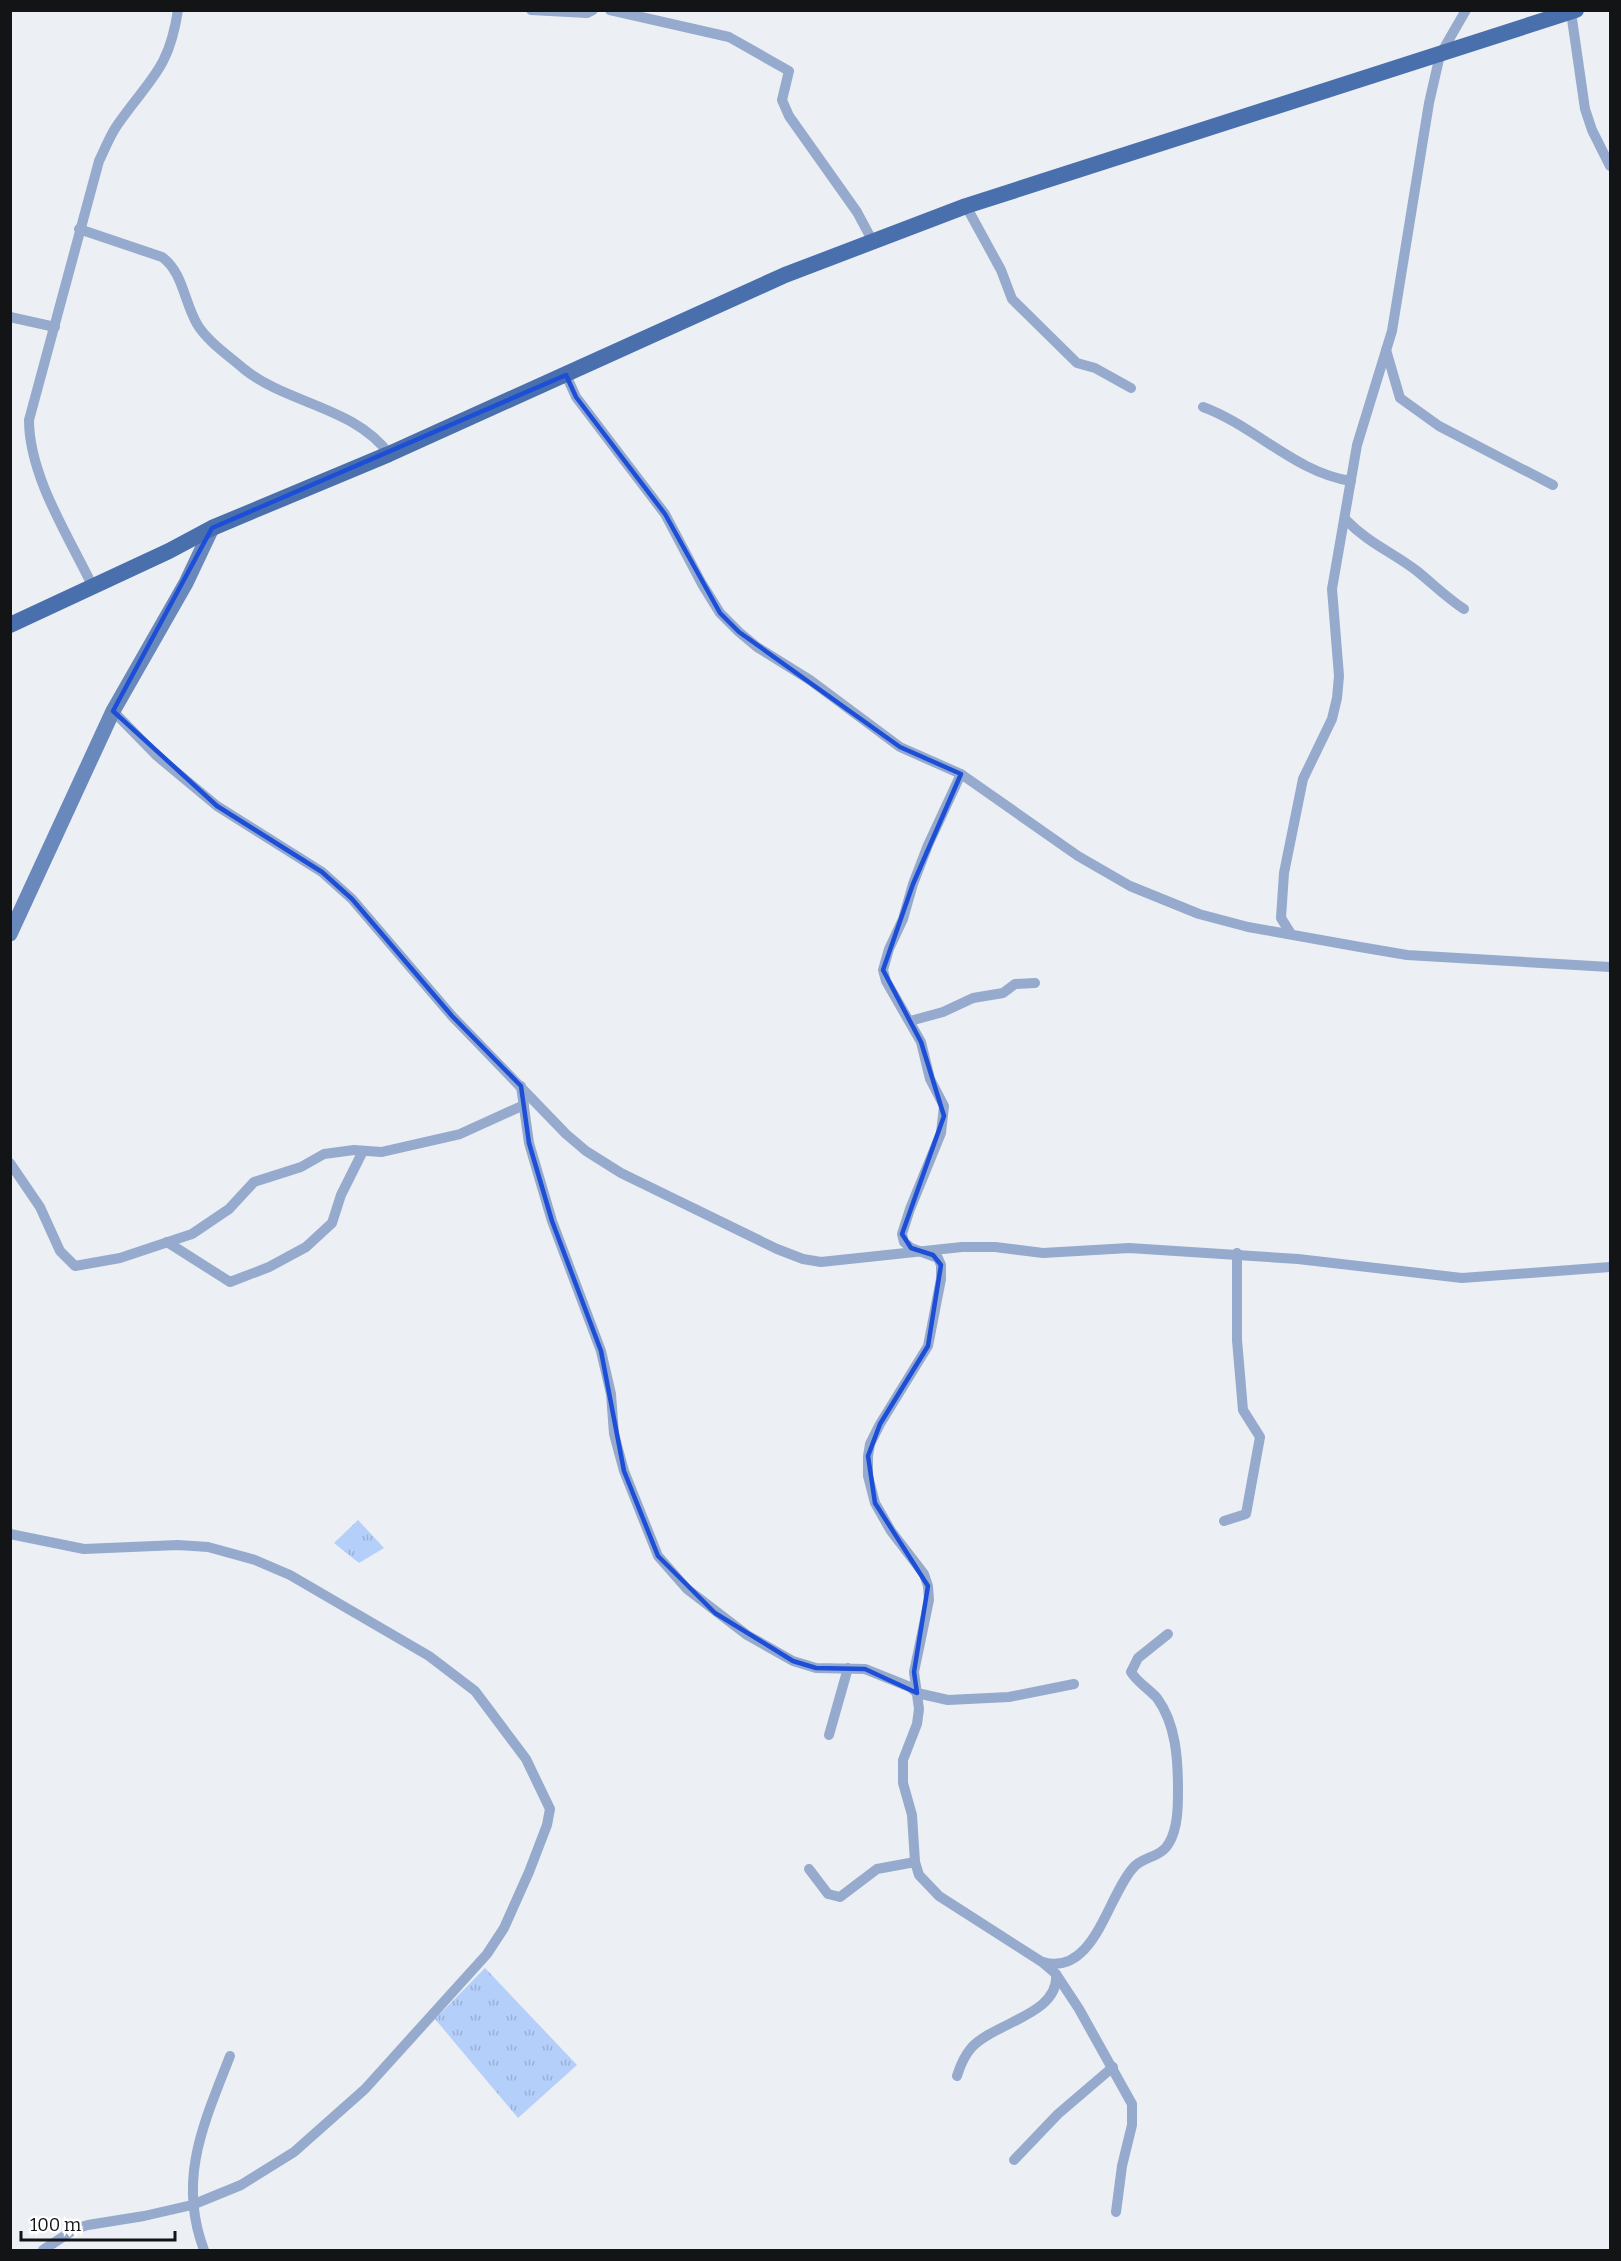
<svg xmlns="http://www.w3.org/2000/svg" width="1621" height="2261" font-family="Bitter,serif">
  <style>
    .park { fill: url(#park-tufts) }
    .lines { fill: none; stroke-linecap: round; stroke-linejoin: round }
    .minor { stroke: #95aacd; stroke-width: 10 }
    .secondary { stroke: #6988bb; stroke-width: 15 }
    .primary { stroke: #496fad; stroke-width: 16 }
    .marked { fill: none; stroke: #1d4ed8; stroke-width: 4.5; stroke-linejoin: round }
  </style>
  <defs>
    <pattern id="park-tufts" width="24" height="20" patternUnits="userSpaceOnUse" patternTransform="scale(1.5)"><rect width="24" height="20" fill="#b4cffa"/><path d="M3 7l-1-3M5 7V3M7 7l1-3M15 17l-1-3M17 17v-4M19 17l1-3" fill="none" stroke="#9ab1d5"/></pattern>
  </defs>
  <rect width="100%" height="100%" fill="#eceff4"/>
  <g class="park">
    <path d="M358,1520L384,1548L359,1563L334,1543Z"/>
    <path d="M485,1968L577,2065L518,2118L435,2019Z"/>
  </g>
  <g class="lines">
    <g class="minor">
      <path d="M531,10L587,13L593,10"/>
      <path d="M610,10L729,37L789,71L782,100L789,116L857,212L872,240"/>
      <path d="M1571,12L1585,109L1592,130L1610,166"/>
      <path d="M966,206L1001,270L1012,299L1077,363L1095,368L1131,388"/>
      <path d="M79,229L162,257C183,272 184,302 197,324C207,341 229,356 244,369C287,404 355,407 389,454"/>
      <path d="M10,317L55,327"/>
      <path d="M1386,350L1400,398L1439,426L1553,485"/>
      <path d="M566,375L576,397L665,514L702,584L720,613L739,632L757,647L810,680L900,747L961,774L1078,856L1130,886L1199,914L1248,927L1360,947L1407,955L1610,967"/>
      <path d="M1203,407C1255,426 1296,473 1351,481"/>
      <path d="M1345,519C1368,543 1392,552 1417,571C1433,584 1447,598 1464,609"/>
      <path d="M93,587C69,537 29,476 29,420L99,161C105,149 110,135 118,124C150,78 169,70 178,10"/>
      <path d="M113,711L157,756L217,806L322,872L352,899L452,1016L566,1134L586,1151L621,1173L777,1249L803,1259L821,1262L962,1247H995L1043,1253L1129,1248L1298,1259L1462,1278L1610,1267"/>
      <path d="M961,774L928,845L913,884L903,919L889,949L883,970L886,981L921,1042L930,1079L944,1106L941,1133L910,1209L902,1234L904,1242L911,1248L938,1258L941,1265V1279L928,1346L880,1424L870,1444L868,1456V1476L875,1503L891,1531L924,1574L928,1586L929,1600L914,1672L919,1709L917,1724L903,1760V1783L912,1815L915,1862L919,1875L939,1896L1042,1962L1056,1974L1079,2009L1132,2104V2125L1122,2166L1116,2212"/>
      <path d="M1291,934L1281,918L1284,873L1303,779L1332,719L1337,698L1339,676L1332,589L1357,445L1392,331L1429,103L1440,55L1466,10"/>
      <path d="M910,1021L943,1012L973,998L1003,993L1015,984L1035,983"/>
      <path d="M521,1086L529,1143L552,1221L601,1351L611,1394L614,1434L624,1471L658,1556L687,1589L747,1635L793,1661L816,1668L865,1669L910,1687L917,1693L948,1700L1009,1697L1074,1684"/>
      <path d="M10,1163L40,1207L60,1251L75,1266L120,1258L192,1234L229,1209L254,1182L301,1167L324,1154L354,1150L381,1152L460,1134L524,1105"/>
      <path d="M167,1242L230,1282L269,1267L306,1247L332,1223L341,1195L363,1151"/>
      <path d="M1224,1521L1246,1514L1260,1437L1243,1410L1237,1340V1253"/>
      <path d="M10,1534L84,1549L178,1545L208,1547L255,1560L290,1575L429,1656L475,1691L526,1759L550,1809L547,1825L529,1872L504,1928L487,1954L365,2089L294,2152L241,2185L192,2205L144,2216L88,2225L75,2229L43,2250"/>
      <path d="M829,1735L848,1668"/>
      <path d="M809,1869L828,1894L840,1897L877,1869L915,1862"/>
      <path d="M1043,1962C1094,1977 1108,1895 1133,1868C1143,1856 1161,1858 1169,1843C1178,1828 1178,1806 1178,1790C1178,1759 1176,1724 1157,1698C1149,1689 1137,1682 1131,1672L1138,1658L1168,1634"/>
      <path d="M957,2076C960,2066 964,2056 972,2047C996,2022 1060,2014 1056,1974"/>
      <path d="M1014,2160L1058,2114L1113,2067"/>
      <path d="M204,2250C177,2179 204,2123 230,2056"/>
    </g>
    <path class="secondary" d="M10,934L113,711L186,583L212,528"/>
    <path class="primary" d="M10,625L169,551L212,528L389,454L785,275L966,206L1576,10"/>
  </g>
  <path class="marked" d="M566,375L576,397L665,514L720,613L739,632L900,747L961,774L913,884L883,970L921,1042L944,1116L902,1234L911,1248L933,1255L941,1265L928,1346L880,1424L868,1456L875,1503L928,1586L914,1672L917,1693L865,1669L816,1668L793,1661L715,1613L658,1556L624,1471L601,1351L552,1221L529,1143L521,1086L452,1016L352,899L322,872L217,806L113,711L212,528Z"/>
  <rect width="1621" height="2261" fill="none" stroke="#131415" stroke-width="24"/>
  <path d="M21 2231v9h154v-9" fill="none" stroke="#131415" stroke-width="3"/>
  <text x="30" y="2231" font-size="18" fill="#131415" stroke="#ffffff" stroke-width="4.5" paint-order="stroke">100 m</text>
</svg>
